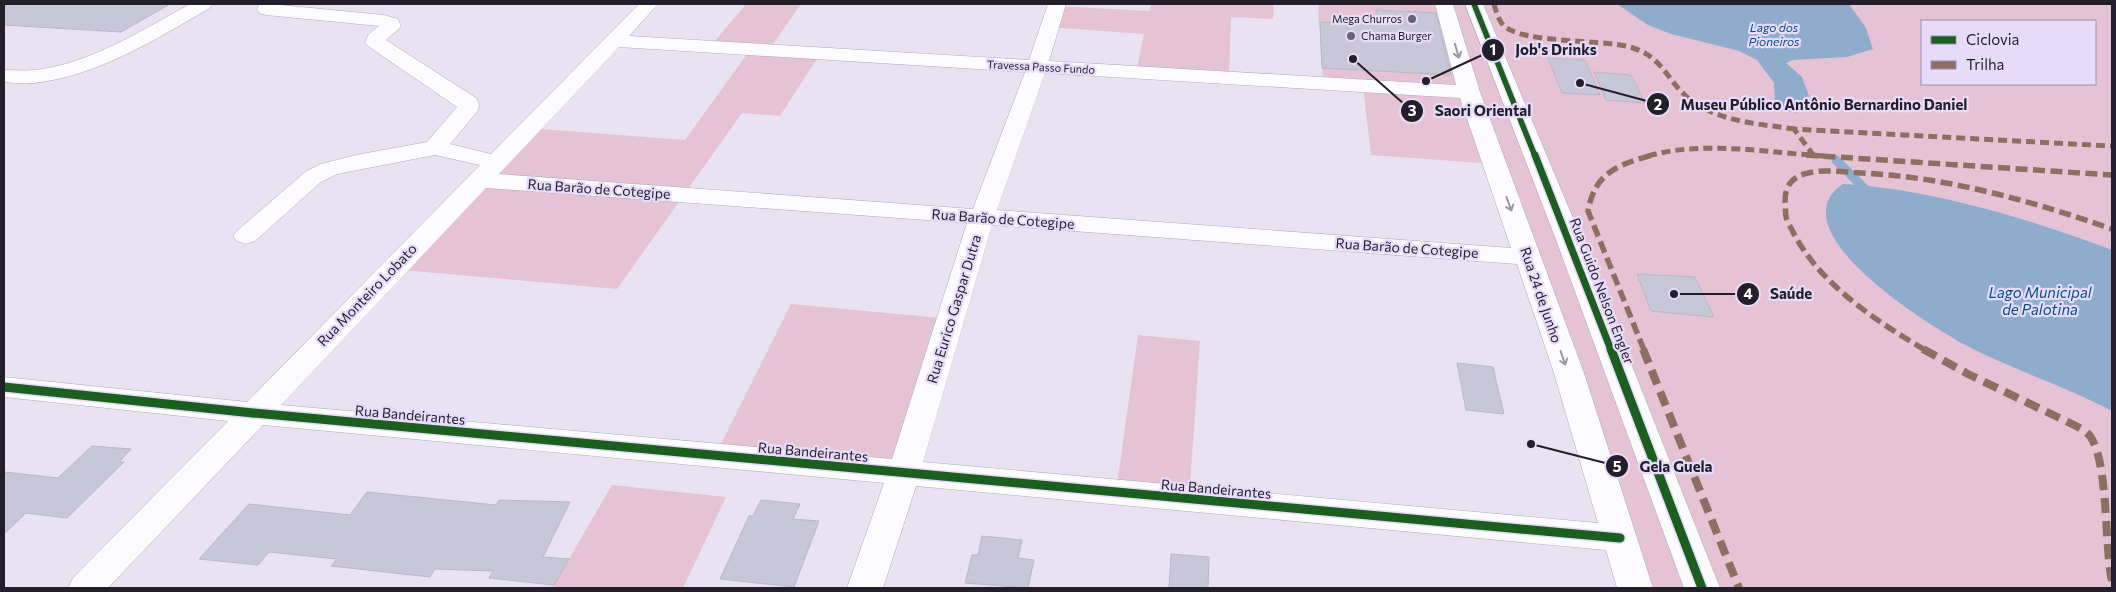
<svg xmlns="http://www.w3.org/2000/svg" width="2116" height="592" font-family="Commissioner,sans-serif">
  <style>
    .green { fill: #e6c2d5; fill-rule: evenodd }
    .water { fill: #8faccd }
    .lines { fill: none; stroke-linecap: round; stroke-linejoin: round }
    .stream { stroke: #8faccd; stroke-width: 9 }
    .building { fill: #c8c7d9; stroke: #b9b8c5 }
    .minor-casing { stroke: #aea9b7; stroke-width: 1 }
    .minor { fill: #fcfbfd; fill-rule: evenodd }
    .quiet-far2 { stroke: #8d6e63; stroke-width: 5; stroke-dasharray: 9 5; stroke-linecap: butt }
    .quiet-far1 { stroke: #8d6e63; stroke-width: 5.5; stroke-dasharray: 12 5.5; stroke-linecap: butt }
    .quiet { stroke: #8d6e63; stroke-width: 8; stroke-dasharray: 15 8; stroke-linecap: butt }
    .cycleway-far2-casing { stroke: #e7dbfa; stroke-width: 8 }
    .cycleway-far1-casing { stroke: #e7dbfa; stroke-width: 10 }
    .cycleway-casing { stroke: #e7dbfa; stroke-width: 12 }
    .cycleway-far2 { stroke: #1b5e20; stroke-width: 5.5 }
    .cycleway-far1 { stroke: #1b5e20; stroke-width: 7 }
    .cycleway { stroke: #1b5e20; stroke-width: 9 }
    .oneway { stroke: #9a989e }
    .poi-dot { fill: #686370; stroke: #e7dbfa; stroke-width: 2 }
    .labels { text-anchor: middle; stroke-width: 4.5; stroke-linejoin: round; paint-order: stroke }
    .far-poi-label { font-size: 11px; fill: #231f2a; stroke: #e7dbfa; text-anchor: end }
    .far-street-label { font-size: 11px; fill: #231f2a; stroke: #e7dbfa }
    .far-water-label { font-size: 12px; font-style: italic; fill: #065084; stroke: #e7dbfa }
    .street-label { font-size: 14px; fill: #231f2a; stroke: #e7dbfa }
    .water-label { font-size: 15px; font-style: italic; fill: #065084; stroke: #e7dbfa }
    .leader { fill: none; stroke: #231f2a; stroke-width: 2 }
    .callout-dot { fill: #231f2a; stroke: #e7dbfa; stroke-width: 2 }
    .mark-label { font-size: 15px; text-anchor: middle; font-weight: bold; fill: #fff }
    .callout-label { font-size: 15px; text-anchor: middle; font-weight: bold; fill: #231f2a; stroke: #e7dbfa; stroke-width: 4.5; stroke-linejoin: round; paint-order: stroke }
  </style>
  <rect width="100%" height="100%" fill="#e8e2f3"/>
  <g class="green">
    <path d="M746,4H801L769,50L820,54L780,116L742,113L617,289L392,269L528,128L685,140L750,50L710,47Z"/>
    <path d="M1151,4H1274L1273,19L1231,17L1229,78L1136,73L1144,34L1049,27L1056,6L1149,11Z"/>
    <path d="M1318,4H2112V588H1636L1569,373L1495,164L1371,155L1363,86L1323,84ZM1922,21H2095V84H1922Z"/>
    <path d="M791,304L952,319L904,472L715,456Z"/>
    <path d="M1138,335L1200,341L1189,499L1116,492Z"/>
    <path d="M612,485L726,497L683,588H552Z"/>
  </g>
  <g class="water">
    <path d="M1617,4H1849L1866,28L1873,49L1847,57L1793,60L1786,63L1802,77L1809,96L1804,107L1797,113L1779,109L1775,103L1774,83L1757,60L1739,51L1671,34L1648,25Z"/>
    <path d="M1843,184C1932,189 2029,219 2112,250V411C2067,387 2019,372 1973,349C1937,331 1773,231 1843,184Z"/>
  </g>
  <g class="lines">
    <path class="stream" d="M1836,160L1870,194"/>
  </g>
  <g class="building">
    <path d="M4,4H170L121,32L4,25Z"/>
    <path d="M1376,10L1436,13L1451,75L1322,68L1320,22L1379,25Z"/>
    <path d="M1548,58L1585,60L1600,95L1562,93Z"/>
    <path d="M1594,72L1631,75L1645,103L1606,100Z"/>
    <path d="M1637,274L1695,277L1714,317L1651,311Z"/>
    <path d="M1457,363L1493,367L1504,414L1466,410Z"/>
    <path d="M92,446L131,449L119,462H124L67,518L26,513L4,534V472L58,478Z"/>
    <path d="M367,492L496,505L499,500L570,502L543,557L569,559L554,585L489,578L493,571L435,569L430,577L331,566L337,559L269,552L258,565L199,559L249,504L350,515Z"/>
    <path d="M761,500L800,504L793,519L819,521L794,587L720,579L749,516H753Z"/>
    <path d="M982,536L1022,540L1018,558L1034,560L1028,588L965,583L972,555H978Z"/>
    <path d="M1171,554L1209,557L1208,588H1169Z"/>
  </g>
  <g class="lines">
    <g class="minor-casing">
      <g id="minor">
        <path d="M190,4H212L210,8C156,39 98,76 34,83C24,84 14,83 4,82V70C14,70 24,71 35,70C90,64 142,30 190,4Z"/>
        <path d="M270,4L384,15L398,19L401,27L386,40L476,98C480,104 480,107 476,113L450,144L491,154L639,4H658L629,36L1029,60L1048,4H1066L1049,61L1456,85L1435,4H1453L1480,92L1584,373L1653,588H1617L1606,550L916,486L883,588H847L884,483L263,425L108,588H68L73,578L228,421L4,397V377L247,402L480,165L435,155L337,174L321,182L255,241L246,244L237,241L233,236L237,231L305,172L321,164L356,155L427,142L457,107L368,46L365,42L369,34L379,26L266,15L259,13L257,9L259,5ZM619,47L1025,72L973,209L499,174ZM1045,73L1460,98L1511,248L997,210ZM486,188L967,223L892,459L281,405ZM992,225L1517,264L1554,373L1598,523L923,462Z"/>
        <path d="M1465,4H1483L1581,237L1720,588H1684L1555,237Z"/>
      </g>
    </g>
    <use href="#minor" class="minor"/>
    <g class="quiet-far2">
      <path d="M1494,4C1496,11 1498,19 1503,25C1522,44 1601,39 1630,47C1665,57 1666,82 1692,101C1721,122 1760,124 1794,129"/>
      <path d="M1648,156C1704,140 1768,153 1825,156"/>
      <path d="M1814,156L1794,129L2112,146"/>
    </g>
    <g class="quiet-far1">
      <path d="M1806,155L2112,175"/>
      <path d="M1644,350L1588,211C1595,172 1618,165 1652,155"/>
      <path d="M1925,350C1876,321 1818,283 1792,230C1790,226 1787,221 1786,217C1785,212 1786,206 1785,201C1785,185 1793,176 1808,173C1825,169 1844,172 1861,173C1948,177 2031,201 2112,229"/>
    </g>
    <g class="quiet">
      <path d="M1643,349L1739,588"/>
      <path d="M1923,349L1968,374L2074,425C2080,428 2086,431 2090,436C2109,463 2104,545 2112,581"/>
    </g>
    <g class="cycleway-far2-casing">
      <path id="cycleway-far2" d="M1474,4L1535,156"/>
    </g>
    <g class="cycleway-far1-casing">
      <path id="cycleway-far1" d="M1535,155L1611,350"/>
    </g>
    <g class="cycleway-casing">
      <g id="cycleway">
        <path d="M1611,349L1702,588"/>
        <path d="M4,387L253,413L1620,538"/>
      </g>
    </g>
    <use href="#cycleway-far2" class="cycleway-far2"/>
    <use href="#cycleway-far1" class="cycleway-far1"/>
    <use href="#cycleway" class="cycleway"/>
  </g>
  <defs><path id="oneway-shaft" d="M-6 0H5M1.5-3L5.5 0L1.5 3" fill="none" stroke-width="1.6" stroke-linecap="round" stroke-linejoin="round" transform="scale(1.25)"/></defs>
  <g class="oneway">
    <use href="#oneway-shaft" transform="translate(1457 51) rotate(74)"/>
    <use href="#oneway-shaft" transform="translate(1509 204) rotate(70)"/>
    <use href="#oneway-shaft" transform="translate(1563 358) rotate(71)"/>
  </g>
  <g class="poi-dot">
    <circle cx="1412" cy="19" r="5"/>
    <circle cx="1351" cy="36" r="5"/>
  </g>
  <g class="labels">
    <g class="far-poi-label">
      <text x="1402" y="23">Mega Churros</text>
      <text x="1361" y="40" text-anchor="start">Chama Burger</text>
    </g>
    <g class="far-street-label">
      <text transform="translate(1041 67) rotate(3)" y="4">Travessa Passo Fundo</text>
    </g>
    <g class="far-water-label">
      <text x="1774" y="32">Lago dos<tspan x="1774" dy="14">Pioneiros</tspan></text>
    </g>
    <g class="street-label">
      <text transform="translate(599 189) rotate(4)" y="5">Rua Barão de Cotegipe</text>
      <text transform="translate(1003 219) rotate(4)" y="5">Rua Barão de Cotegipe</text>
      <text transform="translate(1407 248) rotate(4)" y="5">Rua Barão de Cotegipe</text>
      <text transform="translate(1602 291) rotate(69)" y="5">Rua Guido Nelson Engler</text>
      <text transform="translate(367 295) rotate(-46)" y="5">Rua Monteiro Lobato</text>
      <text transform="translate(1541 295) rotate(71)" y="5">Rua 24 de Junho</text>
      <text transform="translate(954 309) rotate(-73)" y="5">Rua Eurico Gaspar Dutra</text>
      <text transform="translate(410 415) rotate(5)" y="5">Rua Bandeirantes</text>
      <text transform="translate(813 452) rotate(5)" y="5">Rua Bandeirantes</text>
      <text transform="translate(1216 489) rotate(5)" y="5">Rua Bandeirantes</text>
    </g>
    <g class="water-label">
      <text x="2040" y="298">Lago Municipal<tspan x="2040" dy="17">de Palotina</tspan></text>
    </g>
  </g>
  <path class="leader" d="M1426 81L1493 50M1580 83L1658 104M1353 59L1412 111M1674 294L1748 294M1531 444L1617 466"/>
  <g class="callout-dot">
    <circle cx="1426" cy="81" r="5"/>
    <circle cx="1580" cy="83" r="5"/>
    <circle cx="1353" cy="59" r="5"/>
    <circle cx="1674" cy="294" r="5"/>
    <circle cx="1531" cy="444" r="5"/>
    <circle cx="1493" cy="50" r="12"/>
    <circle cx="1658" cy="104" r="12"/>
    <circle cx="1412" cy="111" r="12"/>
    <circle cx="1748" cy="294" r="12"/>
    <circle cx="1617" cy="466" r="12"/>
  </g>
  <g class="mark-label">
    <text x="1493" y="55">1</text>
    <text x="1658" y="110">2</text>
    <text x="1412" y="116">3</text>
    <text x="1748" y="299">4</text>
    <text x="1617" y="472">5</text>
  </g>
  <g class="callout-label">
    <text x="1556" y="55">Job's Drinks</text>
    <text x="1824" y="110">Museu Público Antônio Bernardino Daniel</text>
    <text x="1483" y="116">Saori Oriental</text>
    <text x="1791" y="299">Saúde</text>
    <text x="1676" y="472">Gela Guela</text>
  </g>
  <rect width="2116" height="592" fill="none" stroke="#231f2a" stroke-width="10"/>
  <rect x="1921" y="20" width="175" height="65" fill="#e7dbfa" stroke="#9990a7"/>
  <rect x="1931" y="36" width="25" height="8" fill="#1b5e20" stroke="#9990a7"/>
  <text x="1966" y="45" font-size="15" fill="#231f2a">Ciclovia</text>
  <rect x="1931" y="61" width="25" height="8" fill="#8d6e63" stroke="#9990a7"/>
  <text x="1966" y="70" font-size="15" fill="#231f2a">Trilha</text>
</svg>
